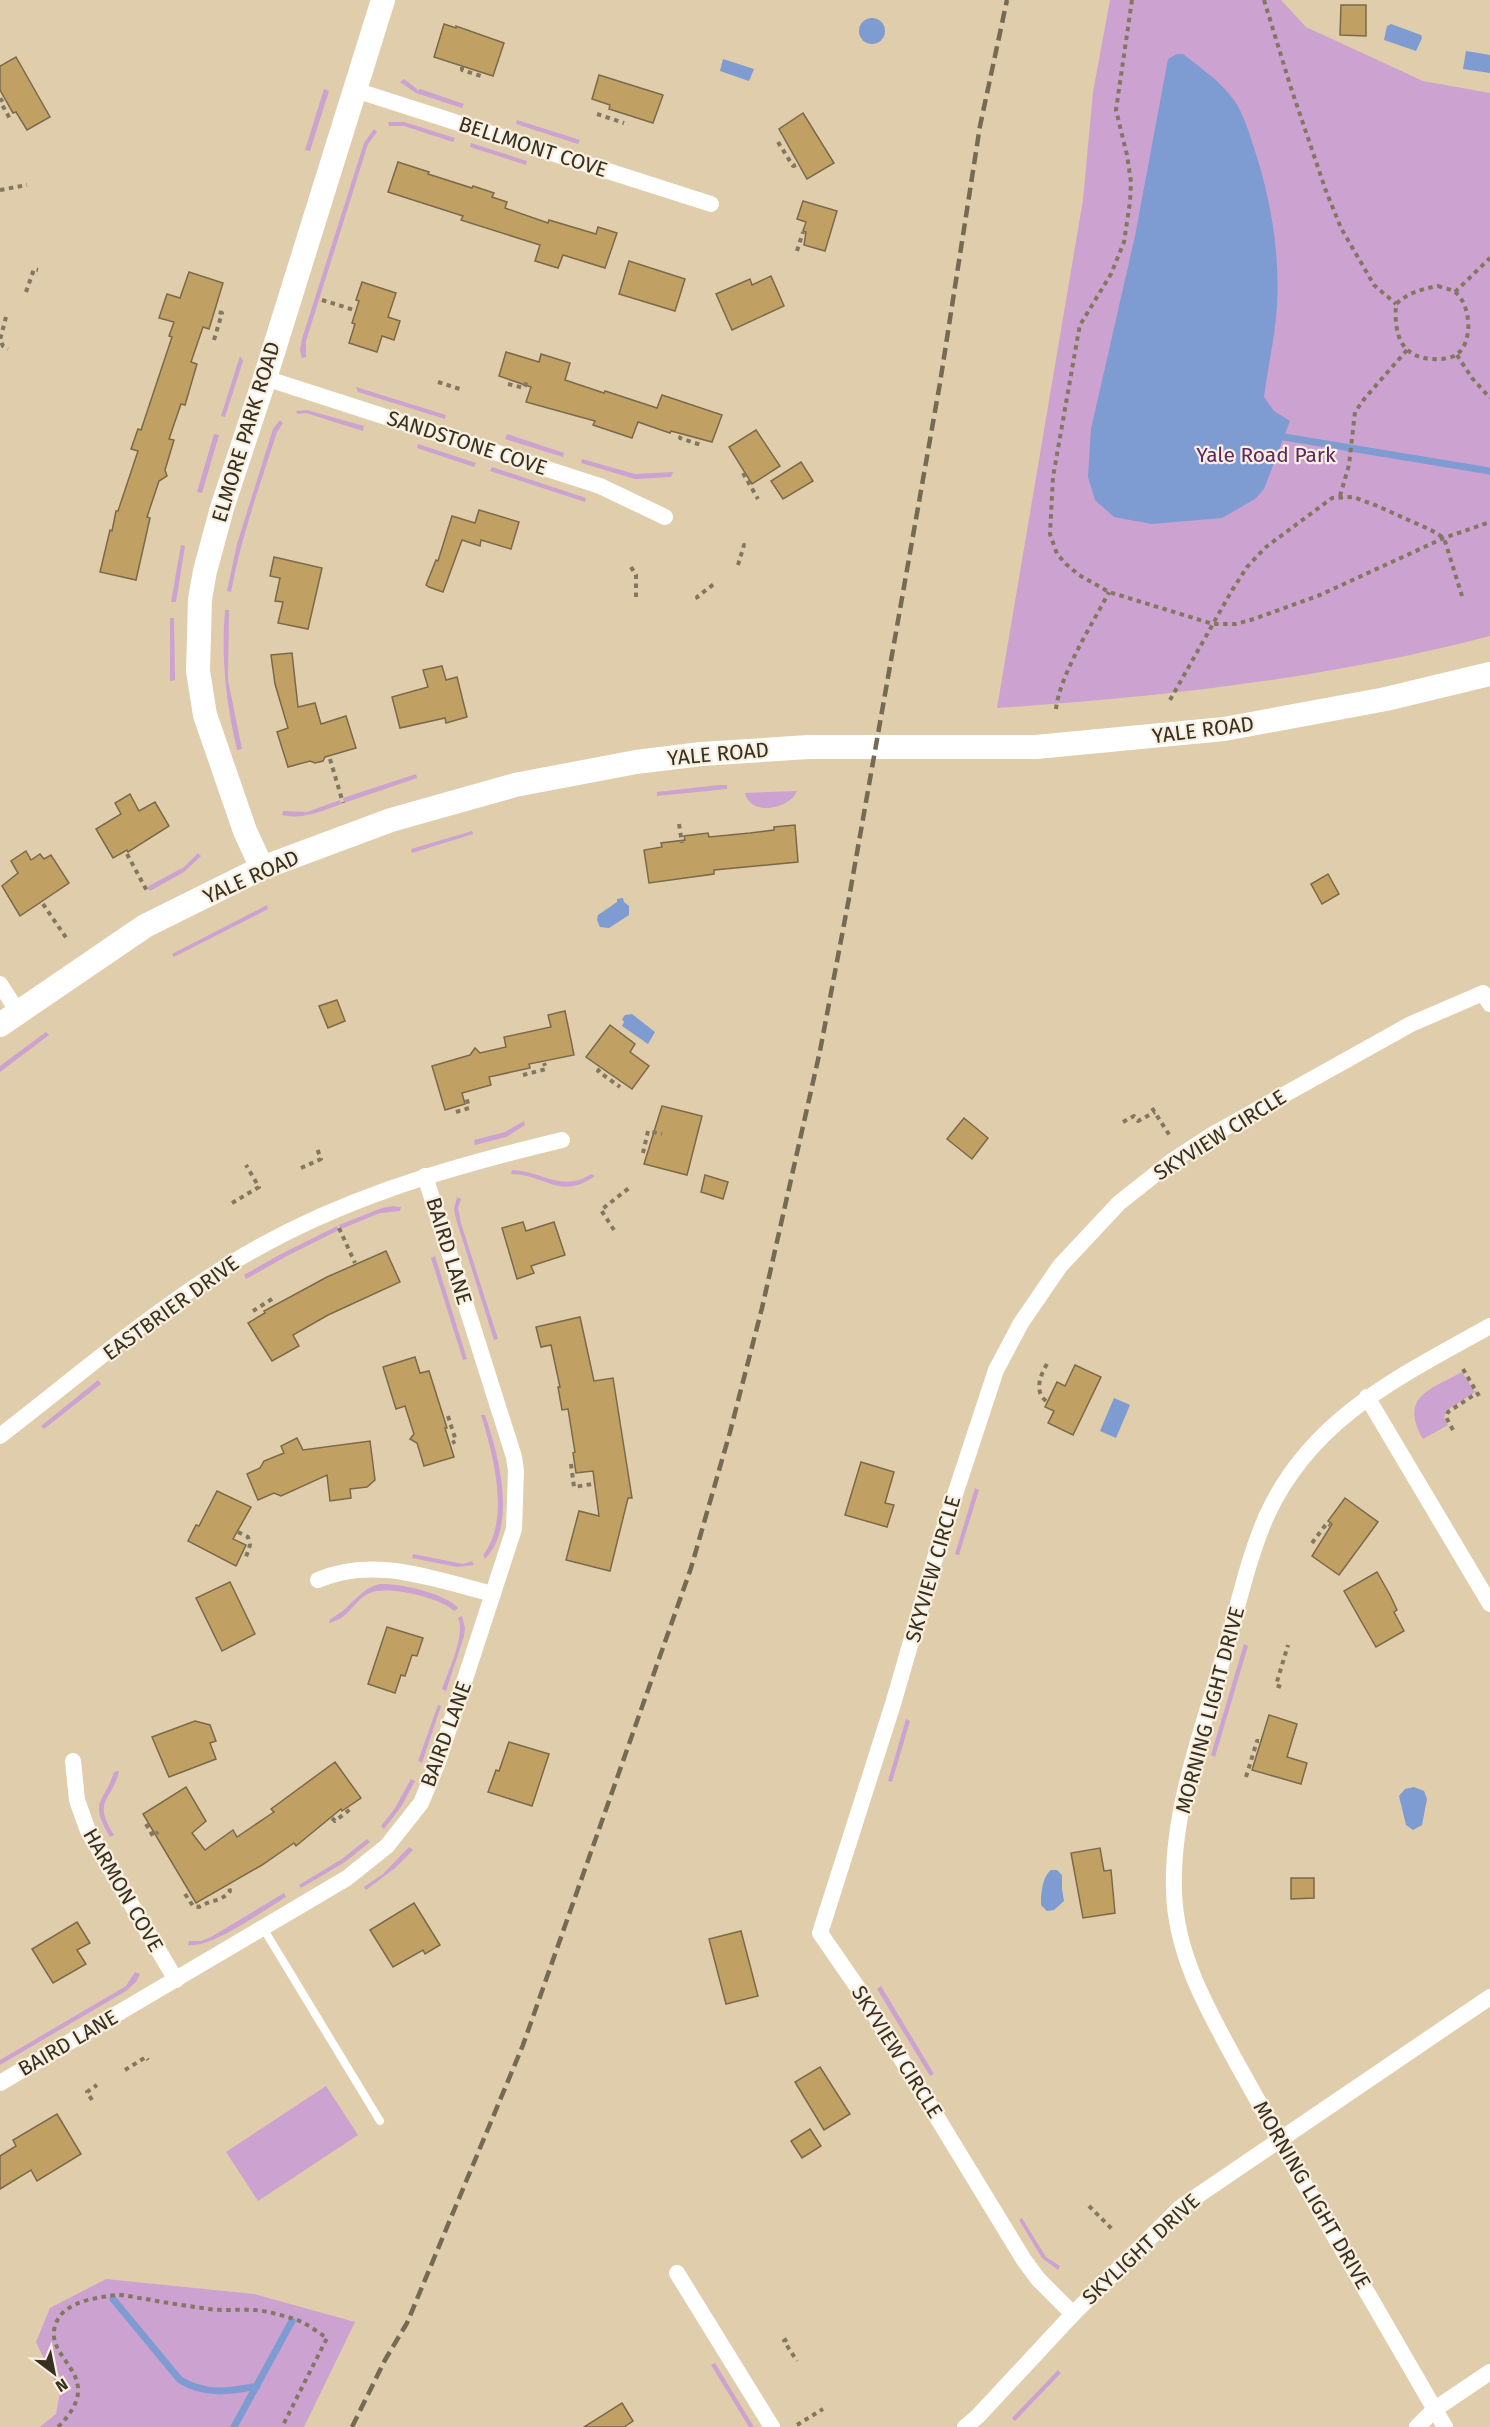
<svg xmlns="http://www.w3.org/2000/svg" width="1490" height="2427" font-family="'Fira Sans',sans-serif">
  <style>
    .green { fill: #cca2d1 }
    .water { fill: #7e9bd2 }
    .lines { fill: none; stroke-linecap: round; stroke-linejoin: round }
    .stream { stroke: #7e9bd2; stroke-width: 7 }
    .building { fill: #c0a063; stroke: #7a6a4a; stroke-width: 1.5 }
    .path { stroke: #837760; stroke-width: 4; stroke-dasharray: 4.5 4.5; stroke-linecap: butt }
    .lane { stroke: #fff; stroke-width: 8 }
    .street { stroke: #fff; stroke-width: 16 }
    .secondary { stroke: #fff; stroke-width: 24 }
    .rail { stroke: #756a54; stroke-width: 4.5; stroke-dasharray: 12 6; stroke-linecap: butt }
    .labels { text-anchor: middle; stroke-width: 4.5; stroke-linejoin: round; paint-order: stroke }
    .street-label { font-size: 21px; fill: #373022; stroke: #f9efde }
    .park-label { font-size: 21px; fill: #5d2664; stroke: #f9efde }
  </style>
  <rect width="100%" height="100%" fill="#e0cdab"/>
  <g class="green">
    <path d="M1110,0H1281L1306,27L1423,81L1490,93V636C1329,678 1164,697 997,708L1083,200L1093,92Z"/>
    <path d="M404,79L417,89V91L420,89L464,104L462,108L416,93L400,82Z"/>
    <path d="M324,89L329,91L310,151L305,150Z"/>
    <path d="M517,120L580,140L578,144L516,124Z"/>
    <path d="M388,122H404L455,138L453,142L404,126H389Z"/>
    <path d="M374,129L377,132L368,144L306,341V357L302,358L300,350L302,339L364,143Z"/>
    <path d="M471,143L527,161L526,165L470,147Z"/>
    <path d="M240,356L243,361L225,417L221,416Z"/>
    <path d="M356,387L446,415L445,419L358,392Z"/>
    <path d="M307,410L364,426L363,431L306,413L297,414L296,411Z"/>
    <path d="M280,420L283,423L277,432C260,485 241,537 231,592L227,591L237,544L273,429Z"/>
    <path d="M214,434L219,435L202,493L197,492Z"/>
    <path d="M507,434L564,453L563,457L505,439Z"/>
    <path d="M418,444L476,463L474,467L417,448Z"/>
    <path d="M582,459L635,474L673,472L671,477L635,479L581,463Z"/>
    <path d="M492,467L586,498L585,502L490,471Z"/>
    <path d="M181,545L185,546L176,602H171Z"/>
    <path d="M225,610H229L228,680L242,749L237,750C226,703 221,658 225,610Z"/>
    <path d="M170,618H174L175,680L170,681Z"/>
    <path d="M416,774L417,778L344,803L343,798Z"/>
    <path d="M719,785H727V789L657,796V792Z"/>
    <path d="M797,791C790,809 750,817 745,793Z"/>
    <path d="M340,800L341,804C322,811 303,820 282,815L283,811L307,812Z"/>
    <path d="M472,831L473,834L412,853L411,849Z"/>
    <path d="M198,853L201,856L184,872L150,891L147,887L184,867Z"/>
    <path d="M267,905L268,909L174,957L172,954Z"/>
    <path d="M46,1032L49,1035L0,1072V1066Z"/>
    <path d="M524,1121L525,1125L506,1137L475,1145L474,1140L505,1132Z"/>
    <path d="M512,1170C541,1171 563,1193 591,1174L595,1176C560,1201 545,1174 511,1174Z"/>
    <path d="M457,1197L461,1199L458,1208L461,1223L498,1339L494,1340L456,1219L454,1209Z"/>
    <path d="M393,1206L401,1207L400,1211L380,1213L341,1229L339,1225L382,1208Z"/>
    <path d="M337,1226L339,1230L287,1256L246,1279L244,1275L281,1254Z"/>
    <path d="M435,1256L467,1359L463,1360L431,1258Z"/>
    <path d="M1462,1372L1475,1392L1446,1411L1444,1418L1448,1425L1423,1439C1399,1396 1430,1390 1462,1372Z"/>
    <path d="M98,1380L101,1384L44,1429L41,1426Z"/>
    <path d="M481,1415H485C498,1453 518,1525 485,1559L483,1555C511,1520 493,1454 481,1415Z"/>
    <path d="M975,1488L979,1490L959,1555L955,1554Z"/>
    <path d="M413,1554L463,1564L472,1561L474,1565L457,1567L412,1558Z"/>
    <path d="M380,1584C400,1583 447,1594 458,1608L454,1611C442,1598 387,1585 370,1593C353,1600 351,1618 329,1623L330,1619C350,1610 358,1589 380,1584Z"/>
    <path d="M462,1616L465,1628L464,1636L446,1691L442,1689C448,1672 466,1634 458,1618Z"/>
    <path d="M1244,1644L1248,1646L1215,1757L1211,1755Z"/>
    <path d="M438,1705L441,1706L422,1763L418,1761Z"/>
    <path d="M906,1719L910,1721L892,1782L888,1781Z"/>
    <path d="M119,1771C113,1801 91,1799 114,1835L110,1837C88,1800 104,1804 114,1772Z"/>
    <path d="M411,1779L415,1781L401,1807L384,1829L381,1826L395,1808Z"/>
    <path d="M367,1839L370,1842L345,1862L301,1888L299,1885L342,1859Z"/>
    <path d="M409,1847L413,1850L395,1868L366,1890L364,1887L383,1874Z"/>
    <path d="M284,1893L286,1897C264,1910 211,1949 188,1945L189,1941H201L211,1937Z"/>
    <path d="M135,1972L140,1974L136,1982L126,1991L0,2065V2060L126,1986Z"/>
    <path d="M881,1986L934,2074L930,2076L877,1989Z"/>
    <path d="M326,2086L358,2135L258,2201L226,2152Z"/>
    <path d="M1022,2218L1046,2257L1060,2266L1058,2270L1042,2258L1019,2220Z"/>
    <path d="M106,2279L254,2294L355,2322L304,2427H40L56,2414L60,2392L36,2342L50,2308Z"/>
    <path d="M715,2363L754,2427H749L711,2365Z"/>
    <path d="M1058,2370L1061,2373L1015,2421L1012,2418Z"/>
  </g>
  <g class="water">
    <circle cx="872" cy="31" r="13"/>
    <path d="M1391,24L1421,35L1422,38L1416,51L1384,40L1387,26Z"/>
    <path d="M1466,51L1490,55V73L1463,69Z"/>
    <path d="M1177,54H1183C1202,69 1220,81 1234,100C1244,115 1250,135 1255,151C1271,200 1280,254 1277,306C1275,336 1268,367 1264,397L1274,411L1290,421L1264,489L1255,499L1222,518L1152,524L1114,517L1095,500L1088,477L1091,429L1135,236L1168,59Z"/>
    <path d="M723,59L754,69L749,81L720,71Z"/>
    <path d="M623,898L624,902L629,906V915L609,928L600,927L597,920L598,915L617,902V899Z"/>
    <path d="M632,1014L655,1032L648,1044L622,1026L624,1022L622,1019L625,1015Z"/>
    <path d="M1114,1398L1130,1405L1116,1438L1100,1431Z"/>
    <path d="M1414,1787L1424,1791L1427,1799L1422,1825L1413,1830L1406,1825L1399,1796L1405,1789Z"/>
    <path d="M1051,1870H1057L1062,1875V1889L1064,1901L1054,1910L1047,1911L1041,1905C1041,1894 1042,1877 1051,1870Z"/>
  </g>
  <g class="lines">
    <g class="stream">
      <path d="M1284,437L1490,471"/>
      <path d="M113,2299L180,2380C205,2395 228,2392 257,2386"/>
      <path d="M234,2427L292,2321"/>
    </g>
  </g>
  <g class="building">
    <path d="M1341,5H1366V36L1340,35Z"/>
    <path d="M444,24L456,28V26L504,43L493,76L434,57Z"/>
    <path d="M16,57L50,117L27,130L16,112L13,113L0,90V66Z"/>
    <path d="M599,75L663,95L653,123L609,109L610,105L592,99Z"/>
    <path d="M803,113L834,163L807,179L779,129Z"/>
    <path d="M398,162L429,172L428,174L472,188L473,186L494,193L492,197L507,202L505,208L548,223L549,220L596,234L598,227L617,233L605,268L563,255L558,268L535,261L540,245L461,220L463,216L388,192Z"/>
    <path d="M803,201L837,211L825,251L804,245L806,232L803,231L806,222L797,219Z"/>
    <path d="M629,261L685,279L675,311L619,294Z"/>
    <path d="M189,272L223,283L209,329L203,327L191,362L197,364L185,405L181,404L169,439L174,440L165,470L167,476L159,481L147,517L150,518L136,580L100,572L110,530L112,531L116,511H118L138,451L131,449L138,429L141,430L172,337L169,336L174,322L159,318L167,294L180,298Z"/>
    <path d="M771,276L784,306L732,330L716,294L750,279L752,285Z"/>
    <path d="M362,282L396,293L388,317L400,321L394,340L382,336L377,352L349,343L355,324L352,323L359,301L356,300Z"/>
    <path d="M506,352L539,362L541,354L570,363L565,380L604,393L605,391L657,408L662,395L722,415L712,442L671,431L670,433L638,422L632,438L593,425L595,421L526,402L531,387L499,376Z"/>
    <path d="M756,430L780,466L752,484L729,447Z"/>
    <path d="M801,462L813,481L783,499L771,481Z"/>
    <path d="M479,510L519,522L511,549L481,540L480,546L462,540L443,592L429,587L426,585L436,560L438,561L452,516L475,523Z"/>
    <path d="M274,557L322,568L308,629L278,623L283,602L275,601L280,578L270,576Z"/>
    <path d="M292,653L298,707L315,703L321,724L346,716L356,748L325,757L323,761L315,763L310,761L288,767L277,732L288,728L275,684L271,655Z"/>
    <path d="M442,666L446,680L457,677L467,717L446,723L445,718L400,728L392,697L428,687L423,670Z"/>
    <path d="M130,794L139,811L155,802L169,826L128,852L127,850L113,858L96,829L121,814L115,803Z"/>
    <path d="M795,825L798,862L714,870V874L649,883L644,850L662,847L661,843L685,840L684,836L708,833L709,837L750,833L774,830V827Z"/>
    <path d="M26,851L31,860L40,854L44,859L51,855L69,883L20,916L2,886L18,873L11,861Z"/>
    <path d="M1328,874L1339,894L1322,904L1311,884Z"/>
    <path d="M337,1000L345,1021L328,1028L319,1006Z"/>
    <path d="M565,1011L574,1055L529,1064L530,1068L489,1077L491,1085L462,1093L465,1104L445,1110L432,1066L470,1055L475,1048L480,1053L506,1047L504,1037L551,1027L548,1015Z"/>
    <path d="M610,1025L635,1044L630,1052L649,1066L632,1089L586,1057Z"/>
    <path d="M662,1106L702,1116L687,1175L644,1164Z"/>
    <path d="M964,1118L988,1138L972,1159L947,1139Z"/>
    <path d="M705,1175L728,1182L723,1199L701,1192Z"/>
    <path d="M523,1222L526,1231L554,1222L565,1255L531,1266L534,1273L517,1279L502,1228Z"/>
    <path d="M386,1251L400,1282L328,1315L293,1335L299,1346L272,1361L248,1323L265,1313L264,1311L327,1277Z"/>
    <path d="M580,1317L594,1381L613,1378L632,1498H628L610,1571L566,1560L579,1511L599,1516L593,1471L576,1473L573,1453L575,1452L568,1409L562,1410L558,1387H560L551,1345L541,1347L536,1327Z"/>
    <path d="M415,1357L420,1373L429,1371L447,1428H445L454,1457L424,1466L417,1443L410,1439L414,1434L405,1406L396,1409L383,1367Z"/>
    <path d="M1075,1365L1101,1377L1073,1435L1048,1423L1054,1411L1045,1407L1057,1382L1065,1386Z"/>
    <path d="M297,1438L303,1450L370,1441L375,1480L367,1487L350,1489L351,1498L330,1501L327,1475L281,1496L274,1493L258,1500L247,1474L260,1468L264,1461L284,1453L281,1446Z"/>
    <path d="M861,1462L894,1472L885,1503L894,1505L887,1527L845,1515Z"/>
    <path d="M217,1491L251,1507L233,1539L246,1545L236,1566L188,1541L196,1525L199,1526Z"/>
    <path d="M1345,1498L1378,1522L1339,1575L1312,1556L1332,1524L1328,1521Z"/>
    <path d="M1377,1572L1390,1595L1397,1610L1394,1612L1404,1631L1376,1647L1344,1591Z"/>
    <path d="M230,1582L255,1634L222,1651L196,1598Z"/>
    <path d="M387,1627L423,1638L417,1656L412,1655L405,1676L401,1675L395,1693L368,1684Z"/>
    <path d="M1269,1715L1297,1724L1287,1757L1307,1763L1301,1784L1252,1770Z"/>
    <path d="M195,1721L210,1725L216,1741L210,1743L216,1759L169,1777L152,1737Z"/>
    <path d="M509,1742L549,1754L532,1806L488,1792L496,1770L499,1771Z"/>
    <path d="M335,1762L361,1798L342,1811L341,1809L296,1846L294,1843L262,1865L196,1903L143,1814L186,1787L206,1821L192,1833L205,1850L233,1830L237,1837L274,1812L271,1809Z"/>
    <path d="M1100,1848L1104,1871L1111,1870L1115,1913L1083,1918L1071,1853Z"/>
    <path d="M1291,1878H1314V1898L1291,1899Z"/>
    <path d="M414,1903L440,1945L425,1954L423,1950L393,1967L370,1930Z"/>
    <path d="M77,1922L90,1943L77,1950L86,1964L53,1983L32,1949Z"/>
    <path d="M741,1931L758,1996L726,2004L709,1939Z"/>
    <path d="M820,2067L850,2114L824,2130L795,2082Z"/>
    <path d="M57,2114L81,2154L37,2181L31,2170L0,2189V2156L16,2146L13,2140Z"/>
    <path d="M810,2129L821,2146L802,2158L791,2141Z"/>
    <path d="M622,2403L633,2421L624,2427H584Z"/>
  </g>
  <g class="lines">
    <g class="path">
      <path d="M1132,0L1116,110L1127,155L1131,182L1130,202L1124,242L1111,274L1080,325L1078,335L1053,477L1050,534L1057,554L1066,564L1079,575L1109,592L1213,624H1236L1254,619L1320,595L1444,538L1490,522"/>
      <path d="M1264,0L1291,88L1326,191L1341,228L1374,285L1396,304"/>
      <path d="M462,67V70L481,76"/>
      <path d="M3,99L0,101L10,119"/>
      <path d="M597,114L624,123"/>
      <path d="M778,142L793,166L796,165"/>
      <path d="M0,190L27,185"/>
      <path d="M797,251L803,232"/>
      <path d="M1438,286C1443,288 1451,289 1455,292C1471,304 1474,343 1456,355C1451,358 1440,360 1434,359C1400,358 1394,334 1396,304C1408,293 1421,289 1438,286Z"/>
      <path d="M26,292L34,269L38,270"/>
      <path d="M1455,292L1490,258"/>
      <path d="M322,300L354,310"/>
      <path d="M6,317L0,340L3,346L8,349"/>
      <path d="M214,340L222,313L215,311"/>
      <path d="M1457,355L1472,378L1490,398"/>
      <path d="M438,382L463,390"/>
      <path d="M508,384L524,388L528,379"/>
      <path d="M681,436L680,438L701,445"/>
      <path d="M743,473L758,499"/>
      <path d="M1340,496L1349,465L1355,412L1365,398L1407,350"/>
      <path d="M738,565L744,545H747"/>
      <path d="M631,567L636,575V599"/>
      <path d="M698,599L697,597L714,584"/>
      <path d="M1170,700L1231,592L1247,567L1266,547L1332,498L1353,497L1375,505L1431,530L1444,538L1462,596"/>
      <path d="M1056,709C1060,674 1092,625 1109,592"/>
      <path d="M330,759L343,803"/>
      <path d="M679,824L682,843"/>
      <path d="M127,854L147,891"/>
      <path d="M43,904L67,939"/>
      <path d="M600,1069L598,1071L620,1087"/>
      <path d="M523,1075L546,1069L544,1063"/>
      <path d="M1152,1108L1170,1136"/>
      <path d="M456,1112L469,1108L466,1096"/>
      <path d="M1123,1122L1134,1116L1138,1121L1155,1112"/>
      <path d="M643,1153L648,1131L662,1134"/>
      <path d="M301,1168L321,1159L316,1146"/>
      <path d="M232,1203L259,1187L246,1165"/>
      <path d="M339,1228L355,1263"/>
      <path d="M614,1230L601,1210L629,1188"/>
      <path d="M253,1311L272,1299"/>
      <path d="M1463,1369L1479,1396"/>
      <path d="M1046,1401C1034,1391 1040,1376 1047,1364"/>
      <path d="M448,1416L456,1441L452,1443"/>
      <path d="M1453,1430L1446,1417L1448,1412L1477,1393"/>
      <path d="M571,1464L574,1487L592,1484"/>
      <path d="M238,1532L248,1537L250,1545L246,1557"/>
      <path d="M1312,1543L1327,1523L1330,1525"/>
      <path d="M1281,1687L1276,1685L1288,1645"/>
      <path d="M1246,1777L1257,1741H1259"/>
      <path d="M332,1818L335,1821L353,1807"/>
      <path d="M146,1824L153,1836L158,1832"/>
      <path d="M185,1894L193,1906L199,1907C210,1900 223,1901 230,1891L229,1887"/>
      <path d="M125,2070L146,2057L148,2060"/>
      <path d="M92,2100L87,2092L97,2085"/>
      <path d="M1089,2206L1114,2231"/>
      <path d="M787,2339L784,2341L797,2361"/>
      <path d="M797,2425L823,2409"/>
      <path d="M58,2427C112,2373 38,2360 57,2321C66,2301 99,2297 118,2295C127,2295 137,2298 146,2299C167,2303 188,2306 209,2309C224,2311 240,2309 255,2310C267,2311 280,2315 291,2318C304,2321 316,2331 327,2338L282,2427"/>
    </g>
    <path class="lane" d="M263,1928L380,2121"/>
    <g class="street">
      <path d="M355,90L711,204"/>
      <path d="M265,378L600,486L665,517"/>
      <path d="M0,984L18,1012"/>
      <path d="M1367,1397L1490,1604"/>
      <path d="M0,1436C74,1379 146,1317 225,1267C330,1201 442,1169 562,1140"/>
      <path d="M318,1580C374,1555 436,1580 493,1594"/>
      <path d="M73,1761L77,1800L88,1831L176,1980"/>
      <path d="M0,2083L347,1878L387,1846L421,1803L438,1762L514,1529L516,1471L514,1457L425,1176"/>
      <path d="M677,2273L772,2427"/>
      <path d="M1073,2314L1038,2279L1024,2260L860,1991L820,1933L893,1704L942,1534L996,1370L1021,1323L1060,1266L1119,1203L1172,1161L1212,1135L1411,1024L1483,993L1490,1004"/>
      <path d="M965,2427L978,2416L1073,2314L1181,2207L1490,1997"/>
      <path d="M1417,2427L1435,2409L1490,2372"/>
      <path d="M1445,2427C1397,2345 1350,2262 1302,2180C1281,2142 1260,2104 1239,2067C1209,2012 1176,1956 1174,1892C1171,1812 1203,1727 1225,1652C1238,1606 1248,1558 1267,1515C1312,1417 1401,1376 1490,1326"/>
    </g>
    <g class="secondary">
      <path d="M262,868L245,831L205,715L198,671L200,599L205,571L222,508L265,378L383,0"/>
      <path d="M0,1025L145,926L262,868L391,820L515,785L636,762L701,754L809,747H1036L1224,729L1386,699L1490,674"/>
    </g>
    <path class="rail" d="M352,2427L385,2360L407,2323L523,2045L691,1568L730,1432L762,1308L820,1051L849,898L940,383L980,126L1007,0"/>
  </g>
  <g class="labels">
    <g class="street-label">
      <text transform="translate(533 147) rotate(18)" y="7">BELLMONT COVE</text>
      <text transform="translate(246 432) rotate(-73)" y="7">ELMORE PARK ROAD</text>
      <text transform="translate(467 443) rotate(18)" y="7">SANDSTONE COVE</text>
      <text transform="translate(1203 730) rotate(-7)" y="7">YALE ROAD</text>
      <text transform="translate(718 754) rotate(-5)" y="7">YALE ROAD</text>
      <text transform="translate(251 877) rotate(-24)" y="7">YALE ROAD</text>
      <text transform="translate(1220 1135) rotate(-32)" y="7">SKYVIEW CIRCLE</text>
      <text transform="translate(449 1251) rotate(73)" y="7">BAIRD LANE</text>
      <text transform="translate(171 1308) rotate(-36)" y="7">EASTBRIER DRIVE</text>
      <text transform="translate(933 1569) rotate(-74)" y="7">SKYVIEW CIRCLE</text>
      <text transform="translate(1210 1710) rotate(-75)" y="7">MORNING LIGHT DRIVE</text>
      <text transform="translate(446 1734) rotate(-70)" y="7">BAIRD LANE</text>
      <text transform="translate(123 1890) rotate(60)" y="7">HARMON COVE</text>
      <text transform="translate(68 2043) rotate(-30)" y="7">BAIRD LANE</text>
      <text transform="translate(897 2052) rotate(58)" y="7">SKYVIEW CIRCLE</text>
      <text transform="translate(1312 2195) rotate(60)" y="7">MORNING LIGHT DRIVE</text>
      <text transform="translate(1141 2249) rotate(-43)" y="7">SKYLIGHT DRIVE</text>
    </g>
    <g class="park-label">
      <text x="1266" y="462">Yale Road Park</text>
    </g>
  </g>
  <g transform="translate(54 2373) rotate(148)" stroke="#f9efde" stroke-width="4.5" paint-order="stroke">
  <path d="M0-4.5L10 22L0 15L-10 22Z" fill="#373022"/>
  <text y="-9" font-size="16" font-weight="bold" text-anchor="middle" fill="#373022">N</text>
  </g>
</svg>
